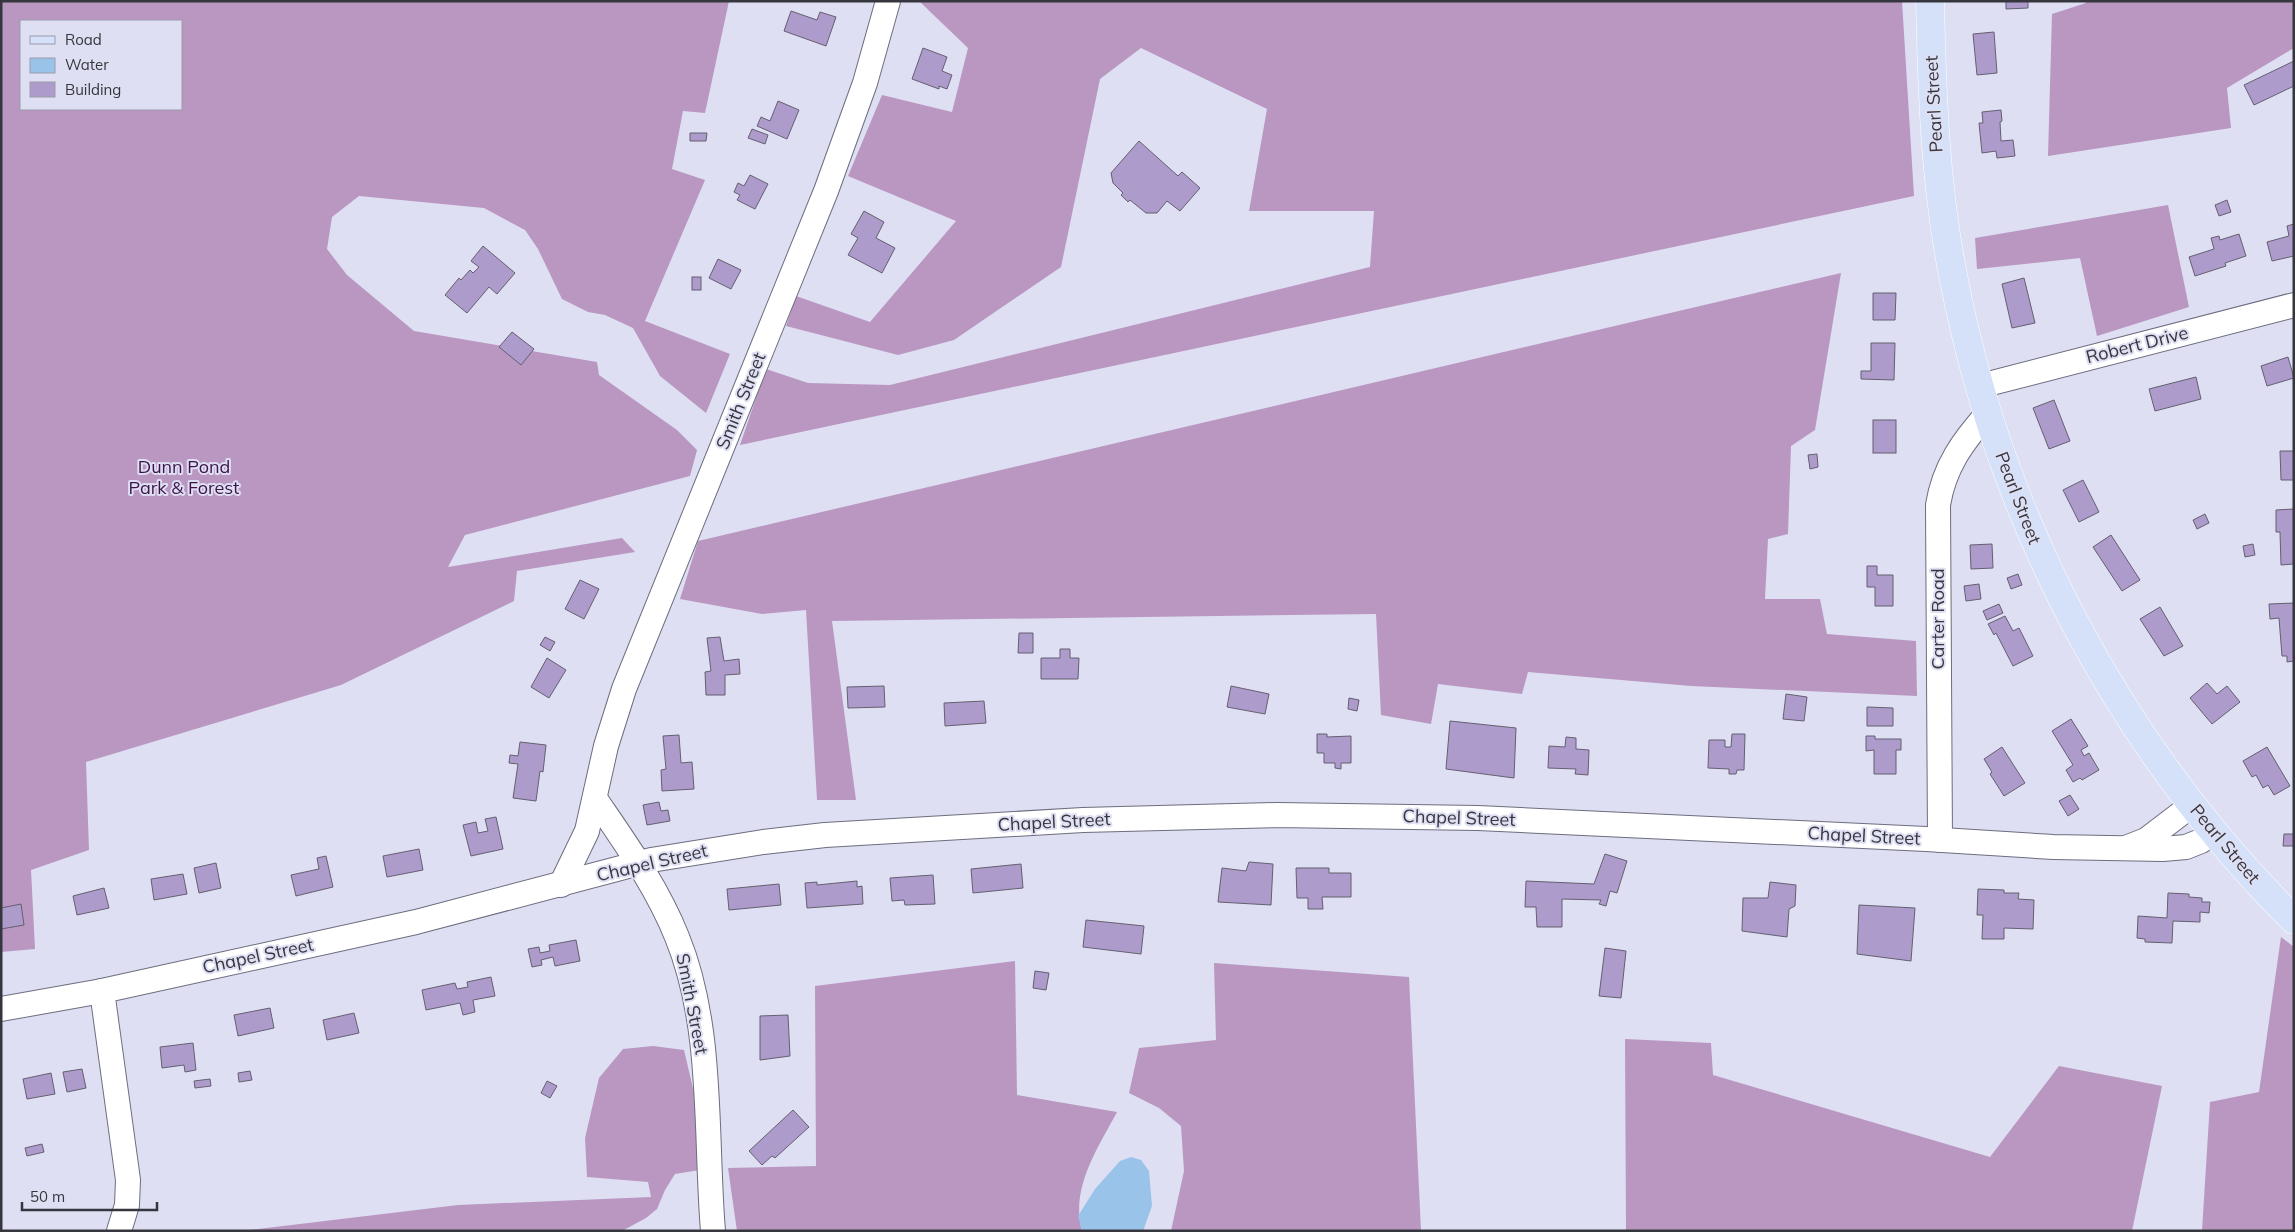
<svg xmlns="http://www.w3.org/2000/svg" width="2295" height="1232" font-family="Mulish,sans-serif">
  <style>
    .forest { fill: #b997c1; fill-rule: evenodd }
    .water { fill: #9ac3ea }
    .building { fill: #ad9ccb; stroke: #655f70 }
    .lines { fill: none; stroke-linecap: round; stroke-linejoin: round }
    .minor-casing { stroke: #6c6d7e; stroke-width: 26 }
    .major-casing { stroke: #fff; stroke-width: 29 }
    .minor { stroke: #fff; stroke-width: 24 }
    .major { stroke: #d5e0f9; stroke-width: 28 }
    .labels { text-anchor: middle; stroke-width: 4; stroke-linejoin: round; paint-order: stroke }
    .street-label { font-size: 18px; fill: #36363e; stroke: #dedff3 }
    .park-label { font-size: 18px; fill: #3e1448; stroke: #dedff3 }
  </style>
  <rect width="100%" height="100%" fill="#dedff3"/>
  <g class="forest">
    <path d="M1,1H729L705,113L683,111L672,169L705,180L645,321L730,354L706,413L660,376L633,328L605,315L588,312L562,299L538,249L525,230L484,208L359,196L332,217L327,249L347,275L414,331L597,362L599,375L677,430L697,450L690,476L465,535L448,567L622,538L635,552L517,571L514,601L341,685L86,762L89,850L31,870L35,949L1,952ZM21,21H181V109H21Z"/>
    <path d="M919,1H1902L1914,196L740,445L766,369L808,383L890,385L1370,267L1374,211H1249L1267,109L1141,48L1100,79L1061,267L954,340L898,355L786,326L796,296L870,322L956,221L848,176L882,95L952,112L968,48Z"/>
    <path d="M2086,1H2294V48L2227,88L2231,128L2048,156L2052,14L2086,3Z"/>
    <path d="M2168,205L2189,307L2097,336L2080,258L1977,269L1975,238Z"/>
    <path d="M1841,273L1815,430L1791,446L1788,534L1768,539L1765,599H1820L1827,634L1916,641L1917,696L1691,686L1528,672L1522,694L1438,684L1431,724L1381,715L1376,614L832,621L856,800H817L806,610L762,614L680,599L698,541Z"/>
    <path d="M2281,937L2294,947V1231H2202L2210,1102L2259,1092Z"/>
    <path d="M1015,961L1017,1095L1117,1112C1098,1148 1070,1188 1082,1231H737L728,1168L816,1166L815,986Z"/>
    <path d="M1214,963L1409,977L1421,1231H1171L1184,1171L1181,1126L1159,1108L1129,1093L1139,1048L1216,1040Z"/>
    <path d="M1625,1039L1711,1043L1713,1075L1990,1157L2059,1066L2162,1086L2132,1231H1626Z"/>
    <path d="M653,1046L684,1050L695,1097L700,1170L675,1174L665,1190L657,1209L646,1218L622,1231H241L458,1205L651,1197L648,1182L587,1177L585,1138L599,1078L623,1049Z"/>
  </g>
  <path class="water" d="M1131,1157L1141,1160L1149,1171L1152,1206L1143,1231H1082L1078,1216L1095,1189L1120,1161Z"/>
  <g class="building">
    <path d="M2006,1H2028V8L2006,9Z"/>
    <path d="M791,11L817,20L820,12L836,17L826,46L784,31Z"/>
    <path d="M1994,32L1997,73L1977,75L1973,34Z"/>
    <path d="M923,48L947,57L942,71L952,75L947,89L939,86V89L912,79Z"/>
    <path d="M2294,61V86L2254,105L2244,85Z"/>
    <path d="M778,101L799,110L787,139L757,126L761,117L770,121Z"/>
    <path d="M2001,110L2002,121L2000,122L2001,141L2013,140L2015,156L1997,158L1996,151L1982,153L1979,123H1983L1982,112Z"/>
    <path d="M752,129L768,135L765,144L748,138Z"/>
    <path d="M690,133H707L706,141H690Z"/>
    <path d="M1139,141L1178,176L1182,172L1200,188L1180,211L1167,201L1157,213H1146L1130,200L1128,202L1121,195L1123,193L1113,183L1111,173Z"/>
    <path d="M750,175L768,184L755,209L737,200L740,195L734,192L738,183L744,186Z"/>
    <path d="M2227,200L2231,212L2219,216L2215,205Z"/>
    <path d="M864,211L884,222L876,238L895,248L882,273L848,255L858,238L851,234Z"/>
    <path d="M2294,224V256L2272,261L2267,242L2289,236L2287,226Z"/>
    <path d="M2239,234L2246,256L2225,263L2226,266L2195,276L2189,257L2214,249L2211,238L2219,236L2220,240Z"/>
    <path d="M483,246L515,273L497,294L489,287L467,313L445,295L459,278L461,280L470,270L473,273L479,267L471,261Z"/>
    <path d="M718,259L741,270L731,289L709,278Z"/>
    <rect x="692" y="277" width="9" height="13"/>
    <path d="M2024,278L2035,323L2012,328L2002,284Z"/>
    <path d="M1873,293H1896L1895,320H1873Z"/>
    <path d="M512,332L534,349L521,365L499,347Z"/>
    <path d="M1871,343H1895L1894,380L1861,379V371H1871Z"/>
    <path d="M2288,357L2294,378L2267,386L2261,366Z"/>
    <path d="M2196,377L2201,399L2155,411L2149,389Z"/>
    <path d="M2054,400L2070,441L2049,449L2033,408Z"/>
    <rect x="1873" y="420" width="23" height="33"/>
    <path d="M2280,451H2294V480H2281Z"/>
    <path d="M1817,454L1818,467L1810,469L1808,455Z"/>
    <path d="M2083,480L2099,512L2079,522L2063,490Z"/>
    <path d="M2294,509V564L2281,565L2280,532H2276V510Z"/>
    <path d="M2205,514L2209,523L2197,529L2193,520Z"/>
    <path d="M2111,535L2140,580L2122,591L2093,547Z"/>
    <path d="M1992,544L1993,568L1971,569L1970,545Z"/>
    <path d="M2253,544L2255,555L2245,557L2243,546Z"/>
    <path d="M1867,566H1877V575H1893V606H1875V587H1867Z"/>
    <path d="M2018,574L2022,585L2011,589L2007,578Z"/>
    <path d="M580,580L599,589L584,619L565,609Z"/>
    <path d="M1979,584L1981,599L1966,601L1964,586Z"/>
    <path d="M2294,603V661L2287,662V656H2282L2279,618L2270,619L2269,604Z"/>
    <path d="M1999,604L2003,613L1987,620L1983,611Z"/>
    <path d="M2160,607L2183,646L2164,656L2140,619Z"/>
    <path d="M2005,616L2013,631L2019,628L2033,656L2013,666L1996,633L1994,635L1988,624Z"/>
    <path d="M1019,633H1033V653H1018Z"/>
    <path d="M545,637L555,642L550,651L540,645Z"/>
    <path d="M720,637L724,661L739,659L740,674L725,675V695H706L705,672L711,671L707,638Z"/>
    <path d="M1060,649H1070V658H1079L1078,679H1041V658H1060Z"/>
    <path d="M547,658L566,670L549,698L531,687Z"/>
    <path d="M2207,683L2217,694L2227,686L2240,702L2212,724L2190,698Z"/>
    <path d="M884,686L885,707L848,708L847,687Z"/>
    <path d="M1231,686L1269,694L1265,714L1227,707Z"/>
    <path d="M1786,694L1807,697L1804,721L1783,719Z"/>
    <path d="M1349,698L1359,700L1357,711L1348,709Z"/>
    <path d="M984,701L986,723L945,726L944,703Z"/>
    <path d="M1867,707L1893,708V726H1867Z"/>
    <path d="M2071,719L2088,746L2081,750L2084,756L2089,753L2099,770L2082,780L2080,778L2073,782L2066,770L2073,765L2052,731Z"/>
    <path d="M1450,721L1516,728L1514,778L1446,769Z"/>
    <path d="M1317,734H1327V737L1351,736V763H1341V769L1335,768V763H1324V753H1317Z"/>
    <path d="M1732,734H1745L1744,770H1737L1736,774H1729V769L1708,768L1709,740H1725V747H1731Z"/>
    <path d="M679,735L681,763L692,762L694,789L662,791L661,770L666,769L663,736Z"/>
    <path d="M1866,736H1875V739H1901V750H1896V774H1874V750L1866,751Z"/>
    <path d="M1566,737L1576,738V749L1589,750L1588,775L1575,774L1576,769L1548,768L1549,746L1565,747Z"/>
    <path d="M520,742L546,745L543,772L540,771L536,801L513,798L518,764L509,763L510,755L518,756Z"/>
    <path d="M2002,747L2025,783L2004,796L1990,774L1992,772L1984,759Z"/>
    <path d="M2267,747L2290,786L2274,795L2268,785L2263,788L2256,775L2252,777L2243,761Z"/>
    <path d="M2070,795L2079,809L2068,816L2059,801Z"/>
    <path d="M659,802L661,811L668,810L670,821L647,825L643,805Z"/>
    <path d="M496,817L503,849L471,856L463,825L476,822L478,833L488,831L485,819Z"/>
    <path d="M2284,834H2294V846H2283Z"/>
    <path d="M419,849L423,870L387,877L383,856Z"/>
    <path d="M1605,854L1627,861L1617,893L1610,891L1606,906L1599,904L1601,900L1562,899V927H1537L1536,907H1525L1526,881L1594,884Z"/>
    <path d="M326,856L333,887L296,896L291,875L319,869L317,858Z"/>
    <path d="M1249,862L1273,864L1271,905L1218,902L1222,868L1246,871Z"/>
    <path d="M216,863L221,888L199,893L194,868Z"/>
    <path d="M1021,864L1023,888L973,893L971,869Z"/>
    <path d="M1296,868H1329V873H1351V897H1322L1323,909H1308V898H1297Z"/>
    <path d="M183,874L187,894L154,900L151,879Z"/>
    <path d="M933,875L935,904L905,905L904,900L892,901L890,878Z"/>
    <path d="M857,881V887L862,886L863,904L807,908L805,883L817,882V885Z"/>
    <path d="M1770,882L1796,885L1795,906L1789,909L1787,937L1742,931L1743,898H1768Z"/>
    <path d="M779,884L781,905L729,910L727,889Z"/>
    <path d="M104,888L109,908L77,915L73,896Z"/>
    <path d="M1978,889L2004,890V893H2019L2018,899L2034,900L2033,929L2004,928V939H1982L1983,915H1977Z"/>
    <path d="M2168,893L2189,894V897L2202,898V902H2210L2209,913L2200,912V922L2173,921L2172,943L2145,942V939L2137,938L2138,916L2167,918Z"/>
    <path d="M21,904L24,925L1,929V908Z"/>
    <path d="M1859,905L1915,908L1911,961L1857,954Z"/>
    <path d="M1086,920L1144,926L1141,954L1083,947Z"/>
    <path d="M576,940L580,961L555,966L553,957L541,960L542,965L532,967L528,949L539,947L540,953L550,951L549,945Z"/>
    <path d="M1605,948L1626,951L1621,998L1599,996Z"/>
    <path d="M1035,971L1049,973L1046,990L1033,988Z"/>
    <path d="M491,977L495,996L473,1000L475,1012L463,1015L460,1003L426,1010L422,990L455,983L457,989L468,987L467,982Z"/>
    <path d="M270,1008L274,1028L238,1036L234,1015Z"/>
    <path d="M354,1013L359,1033L327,1040L323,1020Z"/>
    <path d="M788,1015L790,1056L760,1060V1016Z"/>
    <path d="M193,1043L196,1070L185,1072L184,1065L162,1068L160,1047Z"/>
    <path d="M82,1069L86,1088L67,1092L63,1072Z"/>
    <path d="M250,1071L252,1080L239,1082L238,1073Z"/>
    <path d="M51,1073L55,1094L27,1099L23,1079Z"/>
    <path d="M210,1079L211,1086L195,1088L194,1081Z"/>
    <path d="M547,1081L557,1086L550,1098L541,1093Z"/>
    <path d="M793,1110L809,1127L775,1158L772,1156L762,1165L749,1151Z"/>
    <path d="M42,1144L44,1152L27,1156L25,1148Z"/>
  </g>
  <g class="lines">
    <g class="minor-casing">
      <g id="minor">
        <path d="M1980,386L2294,305"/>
        <path d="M596,800C626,844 657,887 677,937C714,1027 705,1135 713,1231"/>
        <path d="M1940,840L1938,505C1944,467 1963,441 1988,413"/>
        <path d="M2128,847L2146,840L2192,805"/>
        <path d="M561,885L587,831L606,746L624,689L826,191L865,83L888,1"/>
        <path d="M102,991L128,1180L127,1205L119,1231"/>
        <path d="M1,1009L102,991L416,922L651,860L763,842L825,835L1083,820L1277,815L1478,818L1926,839L2053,847L2163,849L2186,847L2201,841L2212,832"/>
      </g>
    </g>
    <g class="major-casing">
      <path id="major" d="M1930,1C1932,93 1935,185 1953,275C1999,518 2119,746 2294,920"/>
    </g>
    <use href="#minor" class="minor"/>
    <use href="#major" class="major"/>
  </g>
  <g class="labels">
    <g class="street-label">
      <text transform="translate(1934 104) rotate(-93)" y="6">Pearl Street</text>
      <text transform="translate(2137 345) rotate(-14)" y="6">Robert Drive</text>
      <text transform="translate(741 401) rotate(-68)" y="6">Smith Street</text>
      <text transform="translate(2018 498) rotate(69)" y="6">Pearl Street</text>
      <text transform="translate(1938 619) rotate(-90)" y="6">Carter Road</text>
      <text transform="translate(1459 818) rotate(2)" y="6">Chapel Street</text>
      <text transform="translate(1054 822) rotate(-3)" y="6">Chapel Street</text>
      <text transform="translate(1864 836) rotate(3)" y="6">Chapel Street</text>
      <text transform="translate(2225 844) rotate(50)" y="6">Pearl Street</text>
      <text transform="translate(652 863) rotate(-13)" y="6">Chapel Street</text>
      <text transform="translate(258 956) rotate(-12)" y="6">Chapel Street</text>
      <text transform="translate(692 1004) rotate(79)" y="6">Smith Street</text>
    </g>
    <g class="park-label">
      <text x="184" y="473">Dunn Pond<tspan x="184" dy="21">Park &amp; Forest</tspan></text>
    </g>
  </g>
  <rect width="2295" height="1232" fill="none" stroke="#36363e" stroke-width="5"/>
  <rect x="20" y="20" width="162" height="90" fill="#dedff3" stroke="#9b9bab"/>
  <rect x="30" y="36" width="25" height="8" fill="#d5e0f9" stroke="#9b9bab"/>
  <text x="65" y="45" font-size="15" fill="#36363e">Road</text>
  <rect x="30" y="58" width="25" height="15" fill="#9ac3ea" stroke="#9b9bab"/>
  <text x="65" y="70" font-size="15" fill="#36363e">Water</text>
  <rect x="30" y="82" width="25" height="15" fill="#ad9ccb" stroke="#9b9bab"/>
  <text x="65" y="95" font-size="15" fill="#36363e">Building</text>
  <path d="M22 1202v8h135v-8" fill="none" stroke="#36363e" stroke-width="2.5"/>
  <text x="30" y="1202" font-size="15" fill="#36363e" stroke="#dedff3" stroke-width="4" paint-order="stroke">50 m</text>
</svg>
